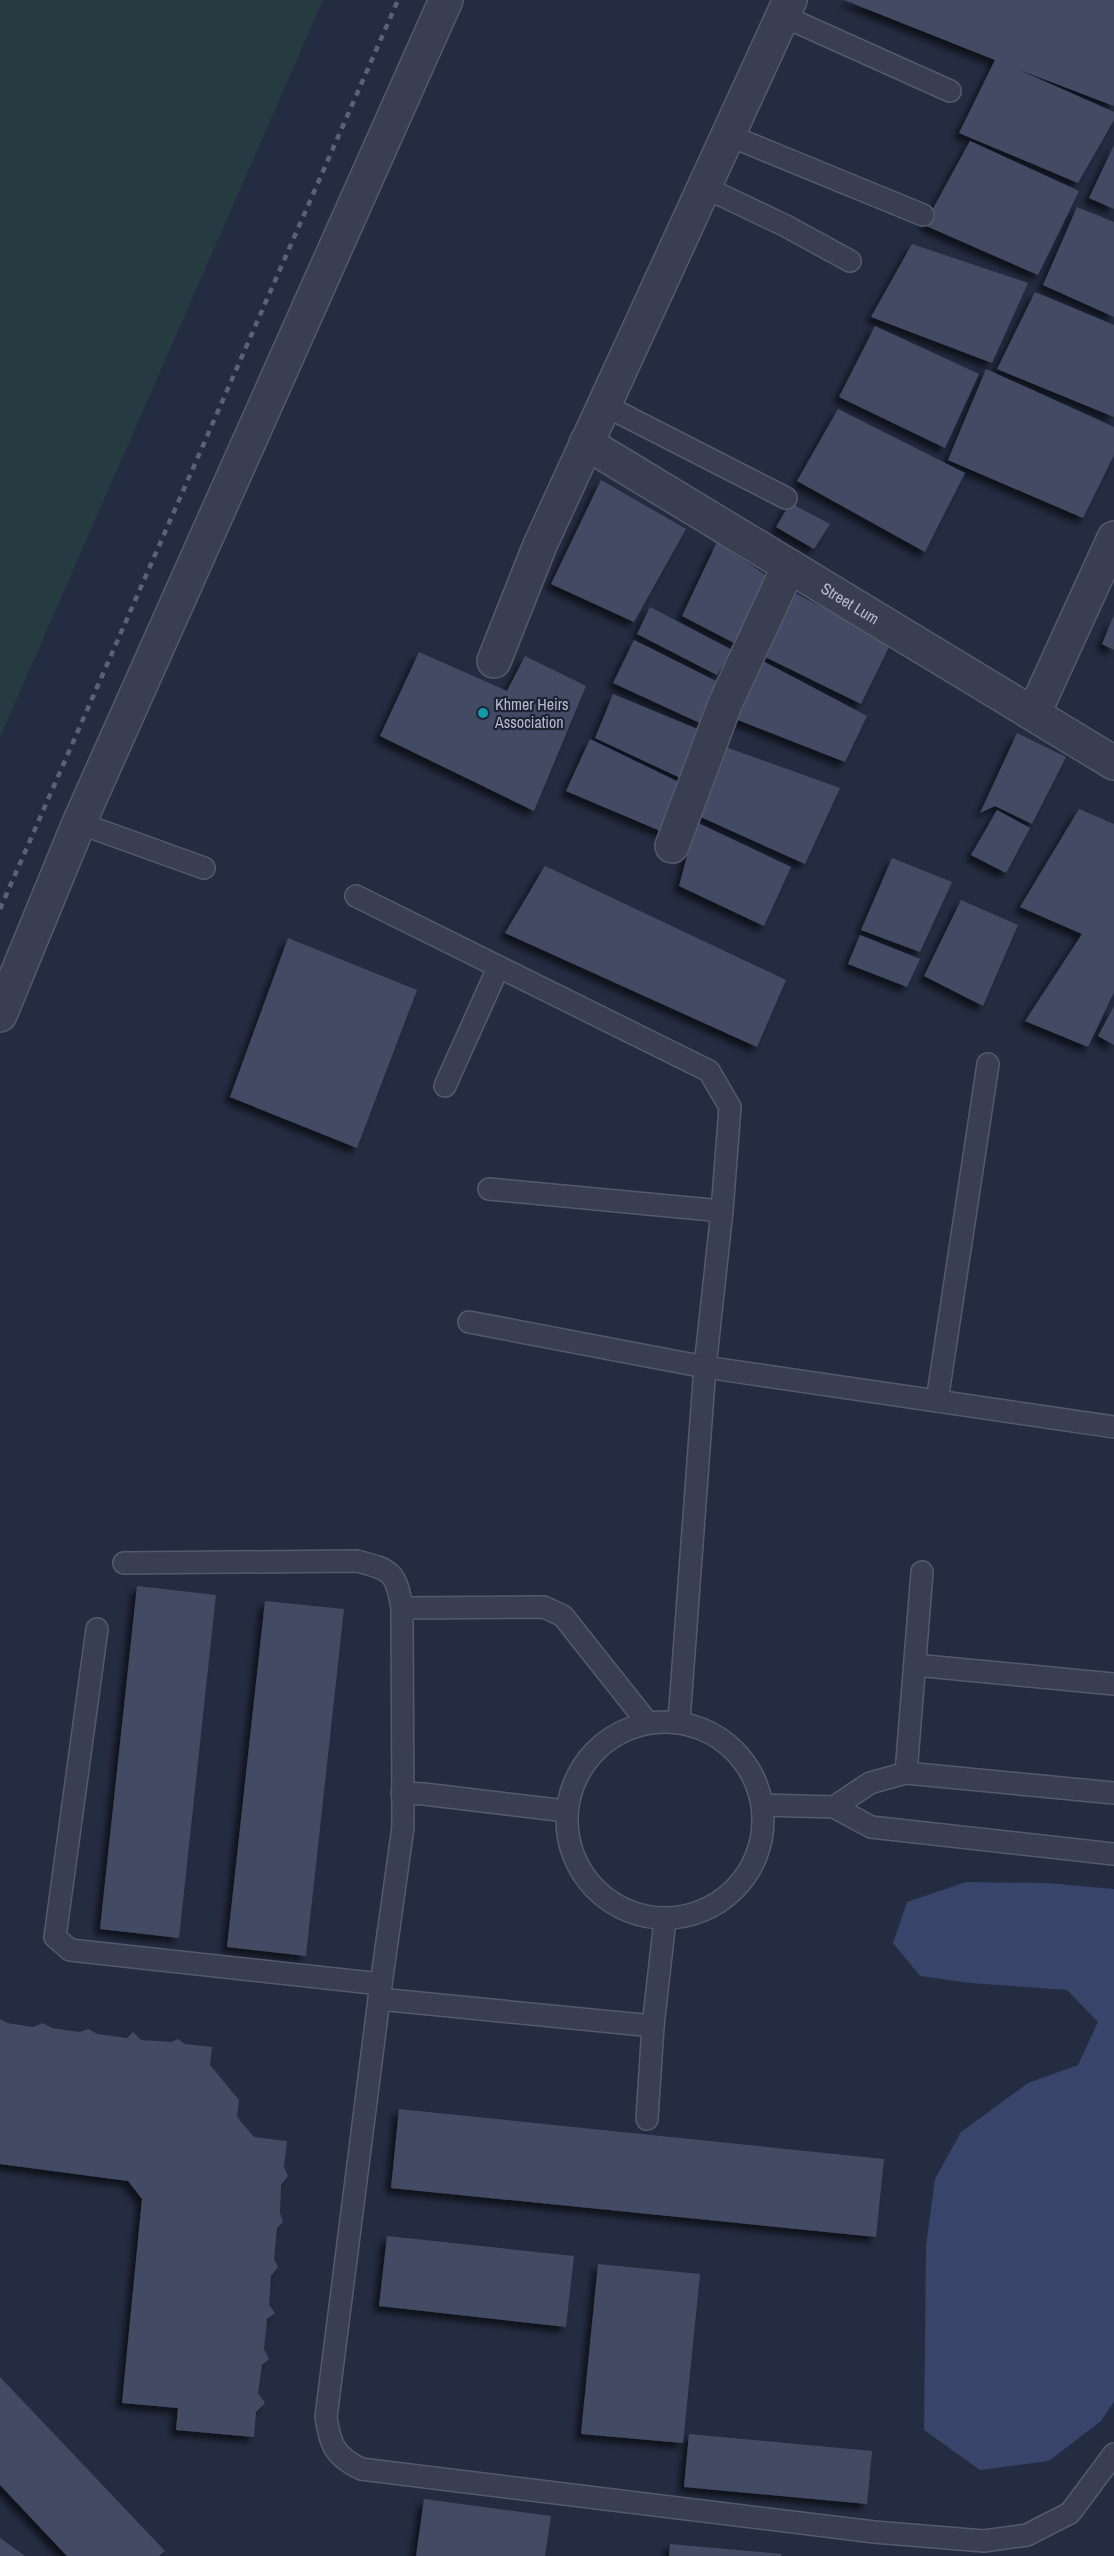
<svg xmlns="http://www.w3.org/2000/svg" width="1114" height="2556" font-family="'Archivo Narrow',sans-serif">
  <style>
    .green { fill: #263a42 }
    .water { fill: #384469 }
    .building { fill: #434b63; filter: url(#shadow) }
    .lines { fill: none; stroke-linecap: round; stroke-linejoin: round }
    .lane-casing { stroke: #535a6b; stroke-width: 24 }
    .street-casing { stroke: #535a6b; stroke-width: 36 }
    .lane { stroke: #393f51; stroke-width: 21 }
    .street { stroke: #393f51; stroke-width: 33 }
    .rail { stroke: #5a6278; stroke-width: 4.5; stroke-dasharray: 6 6; stroke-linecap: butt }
    .culture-dot { fill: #0f9aa8; stroke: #1d2436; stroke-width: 2 }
    .labels { text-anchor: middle; stroke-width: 4.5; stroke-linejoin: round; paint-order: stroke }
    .street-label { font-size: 16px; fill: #b5bacb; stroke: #1d2436 }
    .poi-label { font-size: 16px; fill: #b5bacb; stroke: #1d2436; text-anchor: start }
  </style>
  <defs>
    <filter id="shadow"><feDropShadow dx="-5.5" dy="5.5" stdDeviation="3" flood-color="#0009"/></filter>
  </defs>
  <rect width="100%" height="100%" fill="#242c41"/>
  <path class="green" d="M0,0H323L0,737Z"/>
  <path class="water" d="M966,1882L1047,1883L1114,1889V2402L1101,2421L1049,2461L980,2470L924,2430L926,2246L935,2179L961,2132L1028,2083L1078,2065L1098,2022L1067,1990L971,1983L920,1976L893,1943L907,1902Z"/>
  <g class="building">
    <path d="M844,0H1114V106L1017,69L1114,112V120L1078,183L959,133L995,60Z"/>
    <path d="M970,141L1079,191L1038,275L924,225Z"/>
    <path d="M1114,145V209L1089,198Z"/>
    <path d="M1077,207L1114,222V317L1043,285Z"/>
    <path d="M912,244L1028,283L992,363L871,317Z"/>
    <path d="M1035,292L1114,325V417L997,369Z"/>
    <path d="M875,326L979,374L945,448L839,397Z"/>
    <path d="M986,369L1114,427V455L1083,518L948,460Z"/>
    <path d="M838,409L965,473L925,552L797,481Z"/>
    <path d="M601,480L686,529L634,622L551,584Z"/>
    <path d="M790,503L830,524L814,549L776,527Z"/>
    <path d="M717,542L773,580L736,644L682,616Z"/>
    <path d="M793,592L891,643L861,704L759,654Z"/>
    <path d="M650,607L732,650L717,675L637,634Z"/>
    <path d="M1114,615V650L1102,644Z"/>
    <path d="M634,640L720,683L702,724L613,683Z"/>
    <path d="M419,652L507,691L525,656L586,686L534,811L380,736Z"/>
    <path d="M755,657L867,716L845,762L730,717Z"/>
    <path d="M613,694L707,733L689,782L595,738Z"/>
    <path d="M1017,733L1066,757L1032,824L995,806L980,813Z"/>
    <path d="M590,739L687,786L665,833L566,791Z"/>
    <path d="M717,744L840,788L805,864L694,814Z"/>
    <path d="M1079,809L1114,824V992L1088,1047L1025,1021L1082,934L1020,907Z"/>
    <path d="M997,810L1030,828L1006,873L971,855Z"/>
    <path d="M696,822L791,867L764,926L679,886Z"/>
    <path d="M892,858L952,882L920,952L861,930Z"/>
    <path d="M545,866L786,980L757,1047L505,933Z"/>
    <path d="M961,900L1018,925L983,1006L924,976Z"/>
    <path d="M860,935L920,959L907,987L848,964Z"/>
    <path d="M288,938L417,990L357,1148L230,1097Z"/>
    <path d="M1114,1006V1045L1098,1036Z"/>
    <path d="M137,1586L216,1595L179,1938L100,1929Z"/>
    <path d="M265,1601L344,1609L306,1956L227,1947Z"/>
    <path d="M0,2019L7,2023L33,2027L43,2023L52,2028L79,2032L89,2029L97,2034L127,2038L133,2032L141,2040L171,2042L178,2039L185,2044L212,2047L210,2065L239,2100L237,2117L254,2137L287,2141L284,2167L288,2176L281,2185L280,2213L283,2222L277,2228L274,2259L278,2267L271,2276L269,2305L275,2313L267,2319L264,2349L269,2359L262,2365L258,2393L265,2403L256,2412L254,2437L176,2430L178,2408L122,2403L142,2199L128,2181L0,2164Z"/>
    <path d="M399,2109L884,2159L876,2237L391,2188Z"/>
    <path d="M387,2236L574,2256L566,2327L379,2306Z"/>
    <path d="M598,2264L700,2274L683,2443L581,2434Z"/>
    <path d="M0,2377L165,2551L159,2556H67L0,2485Z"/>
    <path d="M689,2434L872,2451L867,2504L684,2487Z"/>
    <path d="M424,2499L551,2516L545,2556H416Z"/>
    <path d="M0,2538L25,2556H0Z"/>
    <path d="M670,2544L782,2554L781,2556H669Z"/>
  </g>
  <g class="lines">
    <g class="lane-casing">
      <g id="lane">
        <path d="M783,16L950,91"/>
        <path d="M728,135L923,215"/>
        <path d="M704,187L786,226L850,261"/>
        <path d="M604,405L786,498"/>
        <path d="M79,823L204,868"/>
        <path d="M356,896L709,1071L730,1107L722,1211L705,1367L679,1721"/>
        <path d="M445,1086L498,968"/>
        <path d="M489,1189L722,1211"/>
        <path d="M469,1322L705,1367L1114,1427"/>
        <path d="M937,1401L988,1064"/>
        <path d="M124,1563L357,1561C392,1570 396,1572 402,1608L403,1827L379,1999L326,2417C330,2444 334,2456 361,2469L874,2532L984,2541L1027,2535L1070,2513L1114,2454"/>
        <path d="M402,1608L544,1607L563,1616L647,1722"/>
        <path d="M97,1629L55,1937L70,1950L381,1984"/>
        <path d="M915,1665L1114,1684"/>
        <circle cx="665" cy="1820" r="98"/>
        <path d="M906,1773L922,1572"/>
        <path d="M402,1793L424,1794L566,1811"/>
        <path d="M763,1805L834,1807L871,1827L1114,1854"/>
        <path d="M834,1807L870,1783L906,1773L1114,1793"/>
        <path d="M379,1999L653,2026"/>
        <path d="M647,2119L653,2026L665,1920"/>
      </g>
    </g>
    <g class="street-casing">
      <g id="street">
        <path id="s1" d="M586,443L1114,763"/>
        <path d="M494,661L540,545L790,0"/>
        <path d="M1034,713L1114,538"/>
        <path d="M672,846L725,704L789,566"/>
        <path d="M0,1015L79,823L446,0"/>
      </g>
    </g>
    <use href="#lane" class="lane"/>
    <use href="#street" class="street"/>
    <path class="rail" d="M0,909L398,0"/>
  </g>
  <circle class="culture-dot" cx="483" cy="713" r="6"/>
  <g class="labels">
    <g class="street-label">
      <text dy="6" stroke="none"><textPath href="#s1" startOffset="309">Street Lum</textPath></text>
    </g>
    <g class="poi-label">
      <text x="495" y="710">Khmer Heirs<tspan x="495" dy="18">Association</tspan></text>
    </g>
  </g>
</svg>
